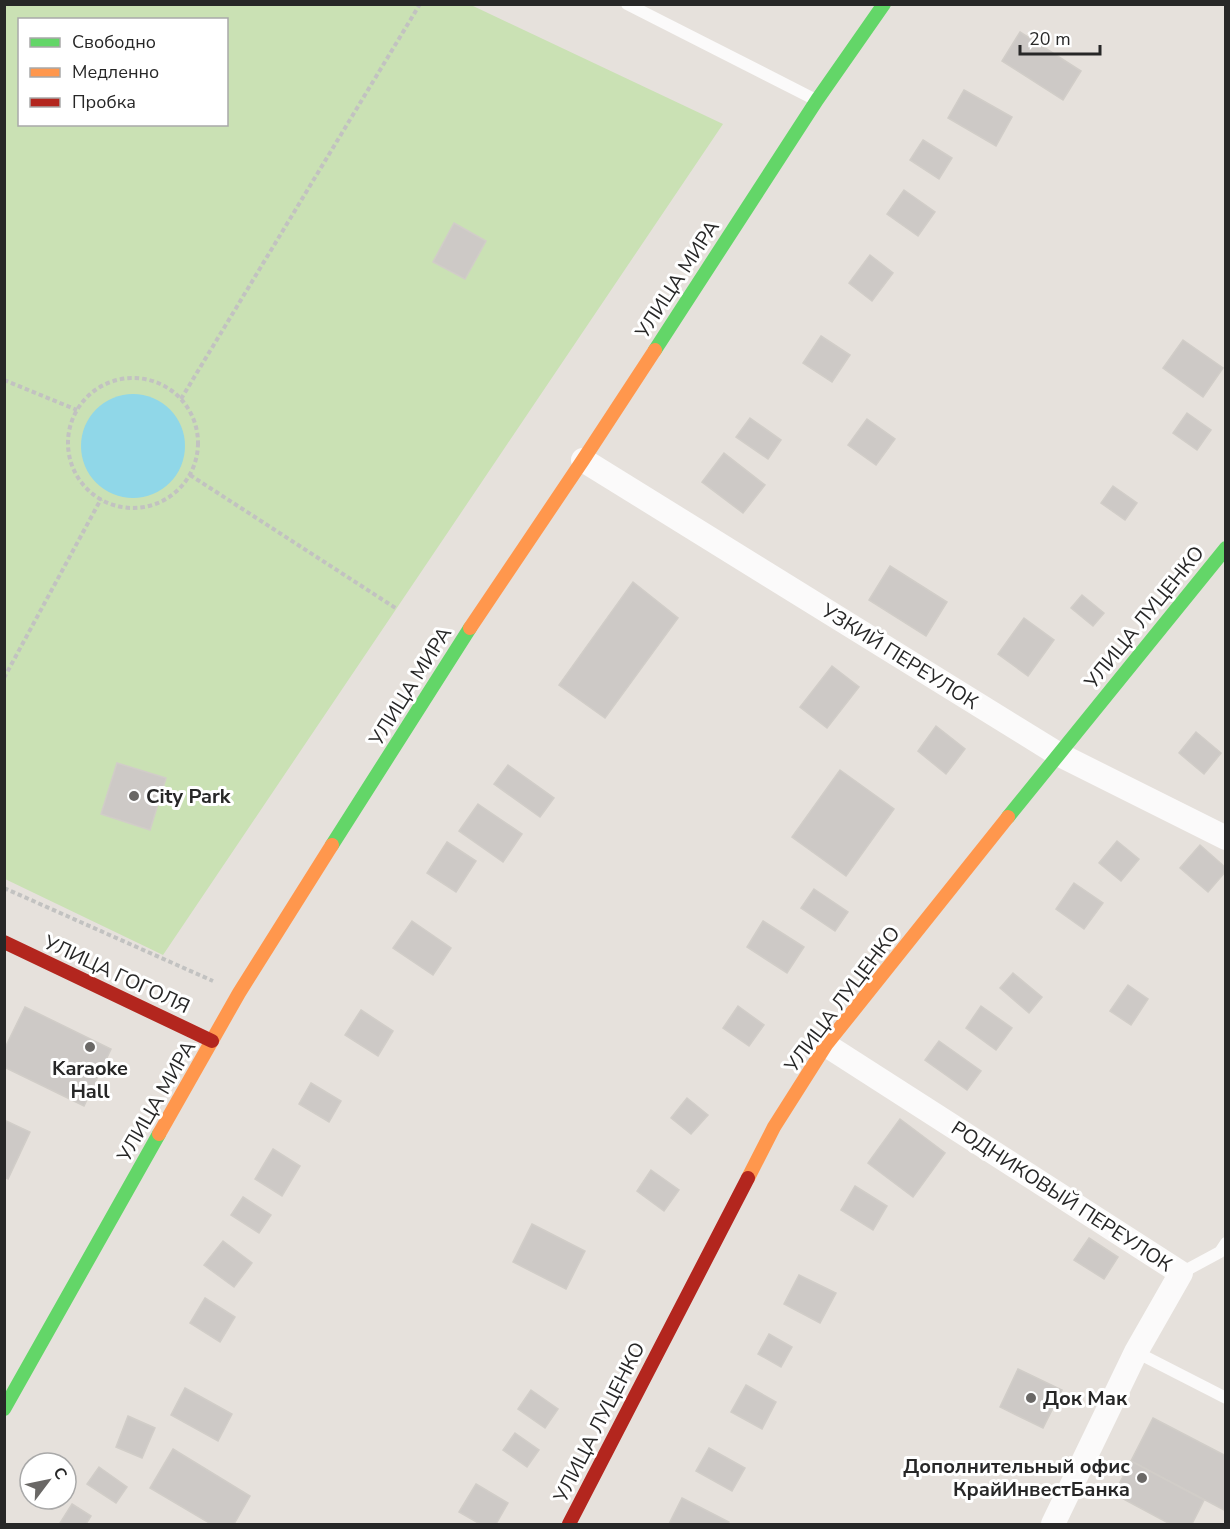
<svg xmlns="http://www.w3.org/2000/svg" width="1230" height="1529" font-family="'Nunito Sans',sans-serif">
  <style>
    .green { fill: #cae1b4; fill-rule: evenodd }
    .water { fill: #90d7e8 }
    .building { fill: #cdc9c6; stroke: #d1cdc8; stroke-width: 1.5 }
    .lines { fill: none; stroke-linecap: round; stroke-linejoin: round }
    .path { stroke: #c2c2c1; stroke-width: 4; stroke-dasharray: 4.5 3; stroke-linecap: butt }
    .lane { stroke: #fbfafa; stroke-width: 12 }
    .street { stroke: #fbfafa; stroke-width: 24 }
    .fast { stroke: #63d668; stroke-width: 14 }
    .slow { stroke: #ff974d; stroke-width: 14 }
    .jam { stroke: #b3261e; stroke-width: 14 }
    .poi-dot { fill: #6a6866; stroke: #fff; stroke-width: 2 }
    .labels { text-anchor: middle; stroke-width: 6; stroke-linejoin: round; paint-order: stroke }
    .street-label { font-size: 20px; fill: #272727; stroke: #fff }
    .poi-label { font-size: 20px; font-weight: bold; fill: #272727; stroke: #fff; text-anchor: start }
  </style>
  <rect width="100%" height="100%" fill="#e6e1dc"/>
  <path class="green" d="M4,5H471L723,124L163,955L5,879ZM20,20H226V124H20Z"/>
  <circle class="water" cx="133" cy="446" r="52"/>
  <g class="building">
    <path d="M1020,32L1081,71L1063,100L1002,61Z"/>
    <path d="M964,90L1012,117L996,146L948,118Z"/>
    <path d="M923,140L952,158L939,179L910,160Z"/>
    <path d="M904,190L935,212L918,236L887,214Z"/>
    <path d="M454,223L486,241L465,279L433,262Z"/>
    <path d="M870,255L893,273L872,301L849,283Z"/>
    <path d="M821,336L850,355L832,382L803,363Z"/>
    <path d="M1183,340L1223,368L1203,397L1163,368Z"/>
    <path d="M1187,413L1211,430L1197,450L1173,433Z"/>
    <path d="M750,418L781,440L768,459L736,437Z"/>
    <path d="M867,419L895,439L876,465L848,445Z"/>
    <path d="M724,453L765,485L743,513L702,482Z"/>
    <path d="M1113,486L1137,503L1125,520L1101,503Z"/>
    <path d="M890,566L947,602L926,636L869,600Z"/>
    <path d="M633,582L678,618L605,718L559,685Z"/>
    <path d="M1082,595L1104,613L1093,626L1071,608Z"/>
    <path d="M1024,618L1054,640L1028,676L998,654Z"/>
    <path d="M832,666L859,687L827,728L800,707Z"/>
    <path d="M936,726L965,749L946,774L918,751Z"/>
    <path d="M1196,732L1221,753L1204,774L1179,753Z"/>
    <path d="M117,763L166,778L150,830L101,814Z"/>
    <path d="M508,765L554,798L540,817L494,784Z"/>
    <path d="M840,770L894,809L846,876L792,837Z"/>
    <path d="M478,804L522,834L503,862L459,831Z"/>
    <path d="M1117,841L1139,859L1121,881L1099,863Z"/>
    <path d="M447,842L476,861L456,892L427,873Z"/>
    <path d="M1200,845L1226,868V871L1208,892L1180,868Z"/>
    <path d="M1074,883L1103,903L1084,929L1056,909Z"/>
    <path d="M814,889L848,912L835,931L801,908Z"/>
    <path d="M412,921L451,948L433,975L393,948Z"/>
    <path d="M763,921L804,947L787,973L747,947Z"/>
    <path d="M1013,973L1042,997L1029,1013L1000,988Z"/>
    <path d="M1128,985L1148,999L1131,1025L1110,1011Z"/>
    <path d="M738,1006L764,1025L749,1046L723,1028Z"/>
    <path d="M981,1006L1012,1028L996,1050L966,1028Z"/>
    <path d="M25,1007L111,1049L84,1106L4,1067V1050Z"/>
    <path d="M361,1010L393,1031L378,1056L345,1035Z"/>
    <path d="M939,1041L981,1071L967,1090L925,1060Z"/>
    <path d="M311,1083L341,1101L329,1122L299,1104Z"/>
    <path d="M687,1098L708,1115L691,1134L671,1118Z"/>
    <path d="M900,1119L945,1153L913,1197L868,1163Z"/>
    <path d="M4,1120L30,1132L8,1179L4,1177Z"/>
    <path d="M273,1149L300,1166L282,1196L255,1179Z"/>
    <path d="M651,1170L679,1190L664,1211L637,1191Z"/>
    <path d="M855,1186L887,1206L873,1230L841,1210Z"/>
    <path d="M243,1197L271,1215L259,1233L231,1215Z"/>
    <path d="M532,1224L585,1251L566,1289L513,1262Z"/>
    <path d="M1089,1238L1118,1257L1104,1279L1074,1260Z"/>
    <path d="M223,1241L252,1263L234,1287L204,1265Z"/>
    <path d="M799,1275L836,1293L820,1323L784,1304Z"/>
    <path d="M205,1298L235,1317L220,1342L190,1323Z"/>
    <path d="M769,1334L792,1347L781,1367L758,1354Z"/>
    <path d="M1018,1369L1062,1390L1043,1428L1000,1407Z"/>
    <path d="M746,1385L776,1402L762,1429L731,1412Z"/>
    <path d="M185,1388L232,1414L218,1441L171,1415Z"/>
    <path d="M531,1390L558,1409L545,1428L518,1409Z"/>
    <path d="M128,1416L155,1428L142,1458L116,1447Z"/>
    <path d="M1153,1418L1226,1456V1511L1131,1461Z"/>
    <path d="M515,1433L539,1450L527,1467L503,1450Z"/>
    <path d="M709,1448L745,1468L732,1491L696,1471Z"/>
    <path d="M173,1449L250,1496L234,1524H211L150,1488Z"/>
    <path d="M1131,1461L1204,1500L1192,1524H1170L1114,1494Z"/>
    <path d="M99,1467L127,1487L116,1503L87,1484Z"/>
    <path d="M476,1484L508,1503L496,1524H480L459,1512Z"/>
    <path d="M682,1498L729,1522L728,1524H669Z"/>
    <path d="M72,1504L91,1516L86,1524H63L60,1523Z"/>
  </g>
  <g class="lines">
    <g class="path">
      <circle cx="133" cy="443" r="65"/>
      <path d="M4,380L77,410"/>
      <path d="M181,399L420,4"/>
      <path d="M190,475L397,609"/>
      <path d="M4,678L101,499"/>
      <path d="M4,888L213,981"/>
    </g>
    <g class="lane">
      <path d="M627,4L816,100"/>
      <path d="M1181,1273L1220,1252L1226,1243"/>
      <path d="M1136,1352L1226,1398"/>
    </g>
    <g class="street">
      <path d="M583,460L1058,754L1226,838"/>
      <path d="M826,1045L1181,1273L1136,1352L1053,1524"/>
    </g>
    <g class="fast">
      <path d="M655,350L817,100L884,4"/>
      <path d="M1008,817L1226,548"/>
      <path d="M332,845L470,628"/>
      <path d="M4,1409L159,1134"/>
    </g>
    <g class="slow">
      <path d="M470,628L583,460L655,350"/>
      <path d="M159,1134L239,993L332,845"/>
      <path d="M748,1178L774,1127L826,1045L1008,817"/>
    </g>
    <g class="jam">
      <path d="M4,942L212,1041"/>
      <path d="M569,1524L748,1178"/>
    </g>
  </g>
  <g class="poi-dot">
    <circle cx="134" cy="796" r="6"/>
    <circle cx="90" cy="1047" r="6"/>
    <circle cx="1031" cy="1398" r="6"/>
    <circle cx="1142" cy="1478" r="6"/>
  </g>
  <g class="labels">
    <g class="street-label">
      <text transform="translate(677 279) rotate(-57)" y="7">УЛИЦА МИРА</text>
      <text transform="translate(1144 617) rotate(-51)" y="7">УЛИЦА ЛУЦЕНКО</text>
      <text transform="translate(900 656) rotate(32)" y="7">УЗКИЙ ПЕРЕУЛОК</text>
      <text transform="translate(410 686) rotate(-58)" y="7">УЛИЦА МИРА</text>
      <text transform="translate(117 974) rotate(25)" y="7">УЛИЦА ГОГОЛЯ</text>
      <text transform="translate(842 999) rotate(-53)" y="7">УЛИЦА ЛУЦЕНКО</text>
      <text transform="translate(156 1101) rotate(-60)" y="7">УЛИЦА МИРА</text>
      <text transform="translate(1062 1196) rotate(33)" y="7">РОДНИКОВЫЙ ПЕРЕУЛОК</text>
      <text transform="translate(599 1422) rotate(-63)" y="7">УЛИЦА ЛУЦЕНКО</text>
    </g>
    <g class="poi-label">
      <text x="146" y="803">City Park</text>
      <text x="90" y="1075" text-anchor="middle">Karaoke<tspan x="90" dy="23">Hall</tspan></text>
      <text x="1043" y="1405">Док Мак</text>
      <text x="1130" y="1473" text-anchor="end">Дополнительный офис<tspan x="1130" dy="23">КрайИнвестБанка</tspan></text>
    </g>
  </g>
  <rect width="1230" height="1529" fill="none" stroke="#272727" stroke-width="12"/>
  <rect x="18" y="18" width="210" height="108" fill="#ffffff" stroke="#a9a9a9" stroke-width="1.5"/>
  <rect x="30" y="38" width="30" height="9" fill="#63d668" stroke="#a9a9a9" stroke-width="1.5"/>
  <text x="72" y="48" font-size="18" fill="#272727">Свободно</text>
  <rect x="30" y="68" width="30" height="9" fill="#ff974d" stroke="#a9a9a9" stroke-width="1.5"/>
  <text x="72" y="78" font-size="18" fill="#272727">Медленно</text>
  <rect x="30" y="98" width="30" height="9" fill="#b3261e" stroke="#a9a9a9" stroke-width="1.5"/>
  <text x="72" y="108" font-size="18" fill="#272727">Пробка</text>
  <g transform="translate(48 1481) rotate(58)"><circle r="28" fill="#ffffff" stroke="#a9a9a9" stroke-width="1.5"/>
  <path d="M0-4.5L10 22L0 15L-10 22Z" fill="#6a6866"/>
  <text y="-9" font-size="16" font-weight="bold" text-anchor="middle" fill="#272727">С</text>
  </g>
  <path d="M1020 45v9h80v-9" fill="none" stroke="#272727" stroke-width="3"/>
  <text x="1029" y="45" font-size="18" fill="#272727" stroke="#ffffff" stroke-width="4.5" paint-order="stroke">20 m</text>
</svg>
